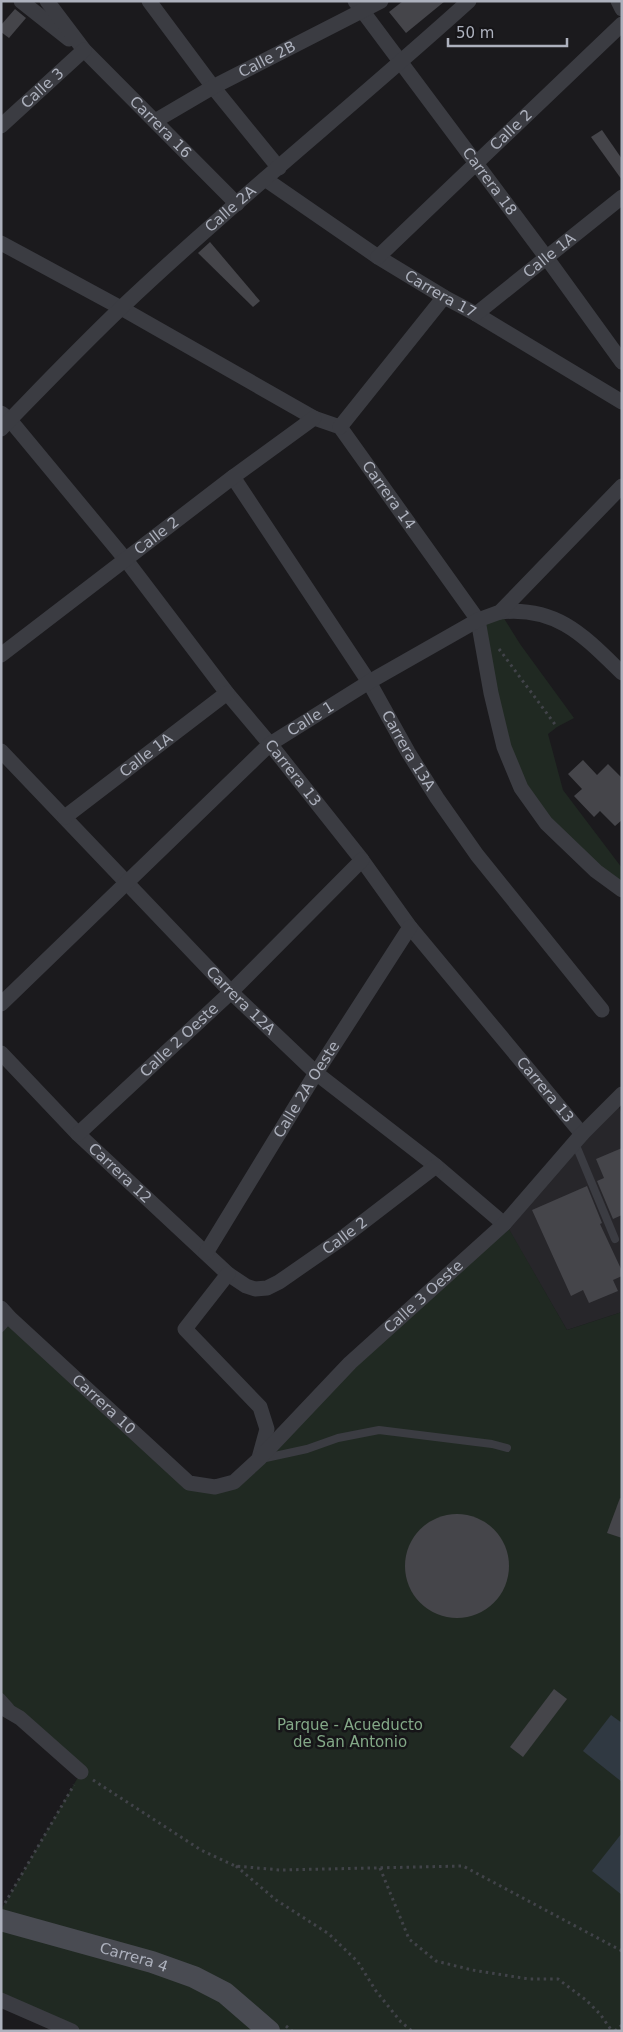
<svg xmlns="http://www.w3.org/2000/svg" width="623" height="2032" font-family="'DejaVu Sans',sans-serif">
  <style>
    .built { fill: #27262a }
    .green { fill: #202922 }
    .water { fill: #303942 }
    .building { fill: #45454a }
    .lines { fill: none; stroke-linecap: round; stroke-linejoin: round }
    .path { stroke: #414349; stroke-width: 3; stroke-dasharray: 2.5 4; stroke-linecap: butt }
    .service { stroke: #3b3c42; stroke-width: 8 }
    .minor { stroke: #3b3c42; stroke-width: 15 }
    .secondary { stroke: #494b52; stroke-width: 22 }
    .labels { text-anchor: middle; stroke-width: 5; stroke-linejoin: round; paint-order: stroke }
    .street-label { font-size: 15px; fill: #adb1bd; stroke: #161518 }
    .park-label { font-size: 15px; fill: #83a887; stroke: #161518 }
  </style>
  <rect width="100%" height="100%" fill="#1b1a1d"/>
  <path class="built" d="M616,1100L622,1114V1312L567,1330L509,1230Z"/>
  <g class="green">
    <path d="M500,612L520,644L574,718L557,727L548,734L563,790L622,868V890L521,788L478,620Z"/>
    <path d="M509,1229L567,1330L622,1312V2031H72L1,2000V1910L81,1772L1,1707V1308L188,1483L234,1482L350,1363Z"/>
  </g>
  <g class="water">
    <path d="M611,1715L622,1723V1782L583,1751Z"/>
    <path d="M622,1833V1895L592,1871Z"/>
  </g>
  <g class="building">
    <path d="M403,1H445L406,33L389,12Z"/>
    <path d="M15,9L26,18L9,38L1,32V25Z"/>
    <path d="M602,130L622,159V180L591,137Z"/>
    <path d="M210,242L260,301L253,307L198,253Z"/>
    <path d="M583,760L597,775L608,764L622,778V820L615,826L600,811L594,817L574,796L582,789L568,774Z"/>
    <path d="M622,1148V1215L613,1219L597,1181L604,1178L596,1159Z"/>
    <path d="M587,1186L602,1223L600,1224L622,1271V1276L613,1280L618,1291L589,1303L583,1290L571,1296L532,1210Z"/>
    <path d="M620,1498L622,1499V1538L607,1533Z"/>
    <circle cx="457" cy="1566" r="52"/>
    <path d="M554,1689L567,1699L523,1757L510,1747Z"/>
  </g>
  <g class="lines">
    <g class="path">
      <path d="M499,649L557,727"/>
      <path d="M93,1780L201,1850L235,1866L280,1870L463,1866L622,1951"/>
      <path d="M236,1866L276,1900L329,1934L358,1962L376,1991L401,2022L412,2031"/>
      <path d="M380,1868L409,1939L436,1961L472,1970L529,1979H558L586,2000L600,2014L612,2031"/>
      <path d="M5,1903L74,1785"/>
      <path d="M286,2026L292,2031"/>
      <path d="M615,2031L622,2025"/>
    </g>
    <g class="service">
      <path d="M575,1143L615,1239"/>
      <path d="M1,1328L10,1318"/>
      <path d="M261,1459L307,1449L338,1438L379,1430L492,1444L507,1448"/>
      <path d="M1,1697L10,1707"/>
    </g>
    <g class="minor">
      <path d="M21,1L69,39"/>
      <path id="s1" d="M47,1L84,50L237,204"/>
      <path d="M149,1L213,87L279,168"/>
      <path id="s2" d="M355,1L546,257L622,362"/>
      <path d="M618,1L622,9"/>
      <path id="s3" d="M155,121L213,87L381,1"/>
      <path id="s4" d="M1,126L84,50"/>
      <path id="s5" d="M265,179L378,257L444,297L476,314L622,402"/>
      <path id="s6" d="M1,243L121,308L314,418L340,427L478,620L491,693L504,747L521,788L546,823L596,871L622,890"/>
      <path id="s7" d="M378,257L622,24"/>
      <path id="s8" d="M476,314L622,197"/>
      <path id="s9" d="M1,413L10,420L126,560L227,693L270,744L362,860L410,927L582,1134"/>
      <path d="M340,427L444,297"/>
      <path id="s10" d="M1,429C41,388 80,347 121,308C233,202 354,105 469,1"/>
      <path id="s11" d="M233,477L369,682L408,752L437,798L477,855L602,1010"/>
      <path d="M500,612C557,606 584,636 622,673"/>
      <path id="s12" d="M1,655L233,477L314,418"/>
      <path id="s13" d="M1,751L231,992L316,1073L436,1166L504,1224"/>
      <path id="s14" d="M65,817L227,693"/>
      <path id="s15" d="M1,1004L270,744L369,682L478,620L500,612L622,486"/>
      <path id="s16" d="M1,1053L78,1134L228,1274L246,1286L255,1289L267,1288L279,1282L341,1239L436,1166"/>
      <path id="s17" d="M78,1134L231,992L362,860"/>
      <path id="s18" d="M206,1253L316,1073L410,927"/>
      <path d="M228,1274L185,1329L260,1407L267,1429L259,1458"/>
      <path id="s19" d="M1,1308L10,1318L189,1483L215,1487L234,1482L259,1459L350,1363L504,1224L582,1134L622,1094"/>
      <path d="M1,1707L20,1718L81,1772"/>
      <path d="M1,2000L72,2031"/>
    </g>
    <path class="secondary" id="s20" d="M1,1920L152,1962L194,1977L225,1993L269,2031"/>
  </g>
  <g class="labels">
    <g class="street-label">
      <text dy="5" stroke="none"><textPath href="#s3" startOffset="128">Calle 2B</textPath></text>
      <text dy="5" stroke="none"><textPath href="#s4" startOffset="56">Calle 3</textPath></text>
      <text dy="5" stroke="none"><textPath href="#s1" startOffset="170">Carrera 16</textPath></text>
      <text dy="5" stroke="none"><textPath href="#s7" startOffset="184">Calle 2</textPath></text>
      <text dy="5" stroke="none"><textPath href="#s2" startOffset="225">Carrera 18</textPath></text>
      <text dy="5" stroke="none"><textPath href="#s10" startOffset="318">Calle 2A</textPath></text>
      <text dy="5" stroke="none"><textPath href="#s8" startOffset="94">Calle 1A</textPath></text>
      <text dy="5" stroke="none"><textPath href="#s5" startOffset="210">Carrera 17</textPath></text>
      <text dy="5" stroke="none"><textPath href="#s6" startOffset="470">Carrera 14</textPath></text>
      <text dy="5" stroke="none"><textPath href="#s12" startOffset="196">Calle 2</textPath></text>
      <text dy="5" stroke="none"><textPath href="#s15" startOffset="422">Calle 1</textPath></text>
      <text dy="5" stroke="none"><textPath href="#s11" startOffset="325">Carrera 13A</textPath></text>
      <text dy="5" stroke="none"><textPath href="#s14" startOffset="102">Calle 1A</textPath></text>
      <text dy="5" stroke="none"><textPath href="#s9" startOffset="464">Carrera 13</textPath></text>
      <text dy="5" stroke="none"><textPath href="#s13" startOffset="346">Carrera 12A</textPath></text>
      <text dy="5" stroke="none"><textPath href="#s17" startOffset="138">Calle 2 Oeste</textPath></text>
      <text dy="5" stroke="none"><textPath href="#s18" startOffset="192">Calle 2A Oeste</textPath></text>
      <text dy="5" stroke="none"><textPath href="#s9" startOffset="869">Carrera 13</textPath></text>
      <text dy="5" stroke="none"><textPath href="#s16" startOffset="169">Carrera 12</textPath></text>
      <text dy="5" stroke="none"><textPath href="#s16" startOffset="454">Calle 2</textPath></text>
      <text dy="5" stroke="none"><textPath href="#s19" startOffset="568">Calle 3 Oeste</textPath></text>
      <text dy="5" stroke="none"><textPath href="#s19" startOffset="141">Carrera 10</textPath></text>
      <text dy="5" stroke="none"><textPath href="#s20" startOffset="138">Carrera 4</textPath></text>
    </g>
    <g class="park-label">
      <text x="350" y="1730">Parque - Acueducto<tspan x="350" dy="17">de San Antonio</tspan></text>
    </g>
  </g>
  <rect width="623" height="2032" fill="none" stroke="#adb1bd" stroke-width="5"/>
  <path d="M448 38v8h119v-8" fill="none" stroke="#adb1bd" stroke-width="2.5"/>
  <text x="456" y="38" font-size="15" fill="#adb1bd" stroke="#161518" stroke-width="4" paint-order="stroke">50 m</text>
</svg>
